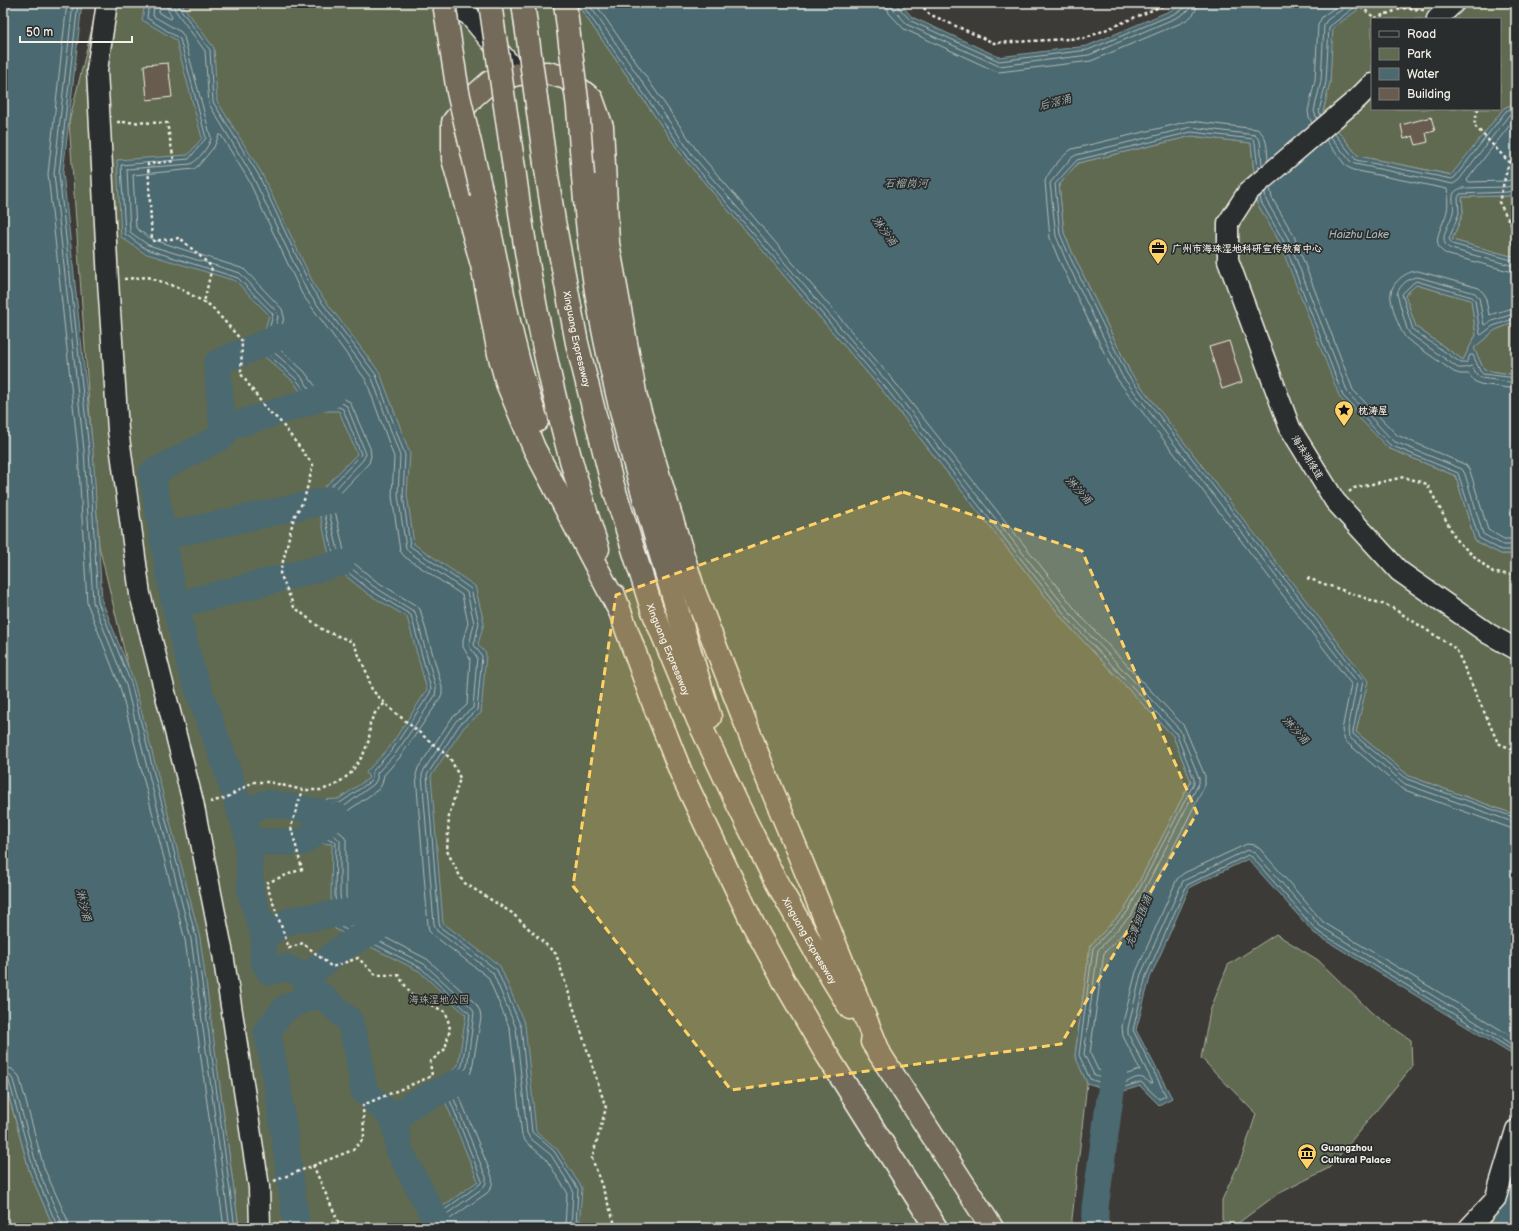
<svg xmlns="http://www.w3.org/2000/svg" width="1519" height="1231" font-family="'Balsamiq Sans','LXGW WenKai TC',sans-serif">
  <style>
    .green { fill: #606a51; stroke: #aaae9c; fill-rule: evenodd }
    .water { fill: #4c696f; stroke: #8f9f9f; fill-rule: evenodd }
    .lines { fill: none; stroke-linecap: round; stroke-linejoin: round }
    .shore { stroke: #b1bbb8; stroke-width: 1 }
    .river { stroke: #4c696f; stroke-width: 27 }
    .building { fill: #685c4f; stroke: #f4f1e8 }
    .minor-casing { stroke: #f4f1e8; stroke-width: 23 }
    .highway-casing { stroke: #f4f1e8; stroke-width: 25 }
    .path { stroke: #f4f1e8; stroke-width: 2.5; stroke-dasharray: 3 3; stroke-linecap: butt }
    .minor { stroke: #2a2d2e; stroke-width: 20 }
    .highway { stroke: #736b5a; stroke-width: 22 }
    .highway-bridge-casing { stroke: #f4f1e8; stroke-width: 25; stroke-linecap: butt }
    .highway-bridge { stroke: #736b5a; stroke-width: 22 }
    .marked { fill: #ffd166; fill-opacity: 0.2; stroke: #ffd166; stroke-width: 3; stroke-dasharray: 8 5; stroke-linejoin: round }
    .labels { text-anchor: middle; stroke-width: 3.5; stroke-linejoin: round; paint-order: stroke }
    .poi-label { font-size: 10px; font-weight: bold; fill: #f4f1e8; stroke: #2a2d2e; text-anchor: start }
    .street-label { font-size: 10px; fill: #f4f1e8; stroke: #2a2d2e }
    .park-label { font-size: 10px; fill: #b1b4a4; stroke: #2a2d2e }
    .water-label { font-size: 11px; font-style: italic; fill: #a8b4b2; stroke: #2a2d2e }
  </style>
  <rect width="100%" height="100%" fill="#3d3b38"/>
  <filter id="ink" filterUnits="userSpaceOnUse"><feTurbulence type="fractalNoise" baseFrequency=".025" numOctaves="2"/><feDisplacementMap in="SourceGraphic" scale="8" xChannelSelector="R" yChannelSelector="G"/><feConvolveMatrix kernelMatrix="1 2 1 2 8 2 1 2 1" color-interpolation-filters="sRGB"/></filter>
  <g filter="url(#ink)">
    <g class="green">
      <path d="M98,3H568L580,8L686,161L882,390L1067,624L1173,736L1191,781L1125,909L1090,946L1075,1055L1087,1083L1071,1228H239L207,994L99,546L69,122Z"/>
      <path d="M1367,3H1516V103L1504,108L1452,175L1358,156L1323,112L1330,82L1332,27ZM1372,19H1500V109H1372Z"/>
      <path d="M1192,136L1251,143L1257,203L1279,241L1388,448L1456,476L1475,541L1501,554H1516V815L1409,776L1356,732L1367,681L1130,372L1073,254L1064,233L1059,185L1078,163Z"/>
      <path d="M1516,193V210L1510,212L1514,257L1452,240L1463,213L1462,197L1508,196Z"/>
      <path d="M1416,285L1471,300L1476,335L1463,360L1416,327L1405,295Z"/>
      <path d="M1516,322V375L1484,370L1474,348L1495,330Z"/>
      <path d="M1276,934L1318,960L1372,1013L1411,1040L1412,1067L1329,1168L1276,1195L1233,1227L1222,1220V1200L1243,1154L1256,1114L1201,1058L1210,1011L1228,965Z"/>
      <path d="M3,1076L30,1173L54,1228H3Z"/>
      <path d="M1497,1216L1516,1226V1228H1482Z"/>
    </g>
    <g class="water">
      <path d="M3,3H82L63,173L93,450L102,601L134,682L200,938L239,1228H54L30,1173L3,1075Z"/>
      <path d="M145,3H181L214,48L217,101L261,172L315,287L380,373L410,454L407,494L414,544L475,586L484,623L478,644L486,654L481,713L464,727L431,776L443,923L500,966L525,1025L536,1131L557,1149L582,1188L579,1228H431L432,1214L478,1181L438,1084L458,1065L466,1015L419,971L335,929L331,896L332,844L311,843L300,801L339,799L369,778L366,772L389,748L427,690L407,617L368,594L331,564L316,496L357,454L339,411H314L293,381L259,352L269,315L236,281L144,253L121,237L117,160L188,155L202,138L176,40L142,20Z"/>
      <path d="M568,3H900L912,17L999,57L1087,46L1174,9L1185,3H1367L1333,28L1330,82L1323,112L1358,156L1451,175L1504,108L1516,103V193L1508,196L1462,197L1463,213L1452,240L1514,257L1510,212L1516,210V322L1495,330L1474,348L1484,370L1516,375V554H1501L1475,541L1456,476L1388,448L1340,398L1279,241L1257,203L1251,143L1192,136L1078,163L1059,185L1064,233L1073,254L1130,372L1368,681L1356,732L1409,776L1516,815V1057L1314,933L1248,859L1190,887L1150,978L1136,1030L1172,1098L1159,1105L1140,1086L1118,1093L1087,1083L1075,1056L1090,946L1125,909L1191,781L1173,736L1067,624L882,390L686,161L580,8ZM1416,285L1471,300L1476,335L1463,360L1416,327L1405,295Z"/>
    </g>
    <g class="lines">
      <g class="shore">
        <path d="M67,3L48,174L78,451L87,603L120,687L185,940L224,1228"/>
        <path d="M73,3L54,174L84,450L93,602L126,685L191,939L230,1228"/>
        <path d="M78,3L59,174L89,450L98,602L131,683L196,938L235,1228"/>
        <path d="M149,3L147,18L180,39L206,138L189,159L121,165L125,234L146,249L238,278L273,314L264,351L296,379L316,406L339,407L343,409L361,454L359,457L321,497L335,562L370,590L411,615L431,689L430,693L392,750L372,772V778L371,781L340,803L308,805L306,807L314,838L332,840L336,843L335,896L339,926L421,968L470,1014L462,1066L444,1085L482,1181L480,1184L436,1216L435,1228"/>
        <path d="M154,3L153,16L181,32L184,37L211,138C209,147 198,160 191,164L127,169L130,232L148,245L240,273L277,312L278,317L270,349L300,375L318,401L340,402L347,406L366,454L363,460L326,499L340,559L373,586L415,612L436,688L435,696L396,753L377,773V779L374,784L342,808L314,809L312,811L318,833L334,835L340,841V895L344,923L424,964L472,1008L474,1013L467,1067L449,1087L486,1177V1183L483,1188L441,1218L440,1228"/>
        <path d="M160,3L159,13L171,19L172,17L168,10L167,3"/>
        <path d="M173,3L175,10L205,51L209,104L253,177L307,291L372,378L400,456L398,495L406,548L409,552L467,592L474,623L469,646L477,657L473,708L456,721L424,770L422,775L434,924L437,931L493,973L516,1028L527,1133L530,1138L551,1155L573,1190L571,1228"/>
        <path d="M178,3L179,7L210,50L213,102L258,174L312,289L376,375L405,455L403,495L410,546L471,589L479,623L474,645L482,656L477,710L460,724L427,775L439,923L440,927L497,970L521,1027L532,1132L554,1151L578,1189L576,1228"/>
        <path d="M579,3L583,6L689,159L885,387L1070,621L1176,733L1194,779V783L1128,911L1093,948L1079,1055L1090,1079L1118,1089L1141,1082L1159,1099L1166,1096L1133,1030L1146,976L1187,885L1248,855L1252,857L1316,930L1516,1052"/>
        <path d="M588,3L693,156L889,384L1074,618L1180,730L1199,778V783L1132,914L1098,950L1084,1054L1094,1075C1100,1078 1111,1083 1118,1084C1132,1084 1136,1070 1150,1083H1153L1128,1034V1028L1141,974L1183,881L1247,850L1255,853L1320,926L1516,1047"/>
        <path d="M595,3L698,152L893,380L1079,614L1184,726L1205,776V785L1138,917L1104,953L1090,1053L1098,1070L1118,1077L1140,1070L1123,1036L1122,1026L1136,972L1177,879L1184,873L1247,844L1255,845L1260,849L1323,922L1516,1039"/>
        <path d="M886,3L889,13L904,29L993,70L999,72L1091,61L1181,23C1190,18 1197,14 1197,3"/>
        <path d="M892,3L894,10L908,25L999,66L1089,55L1178,17L1189,10L1191,3"/>
        <path d="M897,3L898,7L911,21L999,61L1088,50L1176,13L1185,8L1186,3"/>
        <path d="M1321,116L1319,111L1326,82L1329,27L1360,3"/>
        <path d="M1317,119L1314,111L1321,81L1324,25L1327,20L1351,3"/>
        <path d="M1516,119L1513,121L1467,180L1469,182L1505,181L1516,179"/>
        <path d="M1312,123L1309,117L1308,111L1315,80L1318,25L1322,17L1341,3"/>
        <path d="M1334,133L1356,160L1452,179L1455,177L1506,111L1516,107"/>
        <path d="M1330,136L1351,162L1355,164L1453,184L1459,180L1509,115L1516,113"/>
        <path d="M1326,140L1346,166L1353,170L1447,189C1448,193 1448,207 1447,211C1444,226 1426,246 1449,255L1509,271H1516"/>
        <path d="M1268,161C1267,149 1268,136 1257,129L1190,121L1072,149C1064,154 1048,172 1045,181L1050,238L1059,260L1117,379L1351,684L1342,730L1345,741L1402,789L1510,828L1516,829"/>
        <path d="M1262,165L1260,141L1255,135L1191,127L1076,155L1071,158L1050,183L1056,236L1065,258L1122,376L1357,682L1348,730L1349,737L1405,784L1516,823"/>
        <path d="M1258,169L1255,143L1253,139L1191,132L1077,160L1055,184L1060,234L1069,255L1127,374L1363,681L1353,731V734L1407,779L1516,818"/>
        <path d="M1516,185L1506,187L1462,188C1459,189 1456,190 1454,193C1451,199 1455,206 1453,212C1451,224 1435,241 1451,249L1510,265H1516"/>
        <path d="M1270,187L1272,198L1294,236L1353,390L1397,435L1466,465L1470,471L1488,530L1504,539H1516"/>
        <path d="M1516,190L1507,192L1460,194L1458,198L1459,213L1449,239L1452,244L1512,260L1516,259"/>
        <path d="M1265,192L1266,200L1288,238L1348,393L1393,441L1462,469L1465,474L1483,534L1503,545H1516"/>
        <path d="M1260,196L1261,202L1283,240L1343,396L1390,445L1458,473L1479,538L1501,550H1516"/>
        <path d="M1516,307L1489,315L1485,295L1479,288L1418,271C1408,270 1392,282 1391,293C1389,301 1400,333 1407,339L1454,372L1460,374H1469L1474,381L1480,384L1516,389"/>
        <path d="M1516,313L1492,321L1484,325L1479,298L1475,293L1418,277C1409,277 1399,286 1397,294L1407,329L1410,334L1458,368H1464L1472,366L1477,375L1481,378L1516,383"/>
        <path d="M1516,318L1493,326L1481,335L1480,334L1475,300L1472,297L1416,281L1413,283L1402,294L1413,330L1461,363H1466L1470,355H1473L1480,371L1483,374L1516,378"/>
        <path d="M3,1067L12,1069L19,1076L44,1168L68,1221L69,1228"/>
        <path d="M3,1073L9,1074L13,1080L38,1170L62,1223L63,1228"/>
        <path d="M3,1078L7,1079L9,1081L34,1171L58,1228"/>
        <path d="M446,1228L447,1221L487,1193C492,1188 494,1182 491,1174L456,1088L470,1074L472,1069L481,1018L480,1011L476,1004L427,959L349,919L346,895V840C341,829 333,830 323,828L320,817L322,815L340,814L346,812L379,789L382,784L384,775L400,757L440,699L442,693V687L420,609L415,605L376,581L345,556L333,501L369,463L371,456L370,448L350,402L341,397L322,395L304,371L277,347L284,317L282,309L244,269L151,239L136,228L133,175L194,169L199,165L214,147L219,135H221L248,179L302,294L366,380L394,457L392,496L400,551L405,557L462,595L468,623L463,640V647L470,659L467,705L452,718L418,768L416,775L428,925L429,931L433,935L488,977L510,1029L522,1136L526,1142L546,1159L567,1192L565,1228"/>
      </g>
      <g class="river">
        <path d="M279,337L217,363L223,436L152,473L174,600L191,669L225,763L247,832L251,893L264,936L263,960L270,972L285,967L307,977L308,998L285,1008L267,1031L278,1088L297,1228"/>
        <path d="M222,429L331,395"/>
        <path d="M163,536L330,500"/>
        <path d="M176,605L341,563"/>
        <path d="M241,814L267,803L321,812"/>
        <path d="M248,842H303L336,816"/>
        <path d="M264,936L291,920L357,911"/>
        <path d="M307,977L340,949L376,929"/>
        <path d="M308,998L322,996L349,1020L358,1052L364,1091L395,1120L399,1150L440,1228"/>
        <path d="M395,1120L411,1105L459,1082"/>
        <path d="M1095,1228V1208L1116,1054"/>
        <path d="M1509,1228L1507,1205L1516,1189"/>
      </g>
    </g>
    <g class="building">
      <path d="M168,63L172,97L147,100L144,65Z"/>
      <path d="M1431,117L1435,131L1426,133L1428,142L1416,145L1413,136L1404,139L1401,125Z"/>
      <path d="M1229,341L1242,382L1222,389L1209,347Z"/>
    </g>
    <g class="lines">
      <g class="minor-casing">
        <g id="minor">
          <path d="M107,3L97,70L108,281L118,430L140,594L193,802L223,954L259,1187L260,1228"/>
          <path d="M447,3L469,15L518,74"/>
          <path d="M1437,19L1454,3"/>
          <path d="M1372,84L1357,99L1248,192L1228,223V260L1290,428L1335,501L1399,571L1489,634L1516,649"/>
          <path d="M1469,1228L1495,1200L1516,1130"/>
        </g>
      </g>
      <g class="highway-casing">
        <g id="highway">
          <path id="s1" d="M545,163L554,221L577,343L611,479L652,609L698,720L736,801L772,874L817,954L850,1008"/>
          <path d="M514,168C530,295 557,427 598,549"/>
          <path d="M583,176C586,217 590,257 597,297C622,440 668,578 710,717"/>
          <path d="M482,194C499,270 511,348 537,421"/>
          <path d="M614,595L654,705L682,775L753,924L785,983L825,1052L936,1228"/>
          <path d="M618,608L534,448L507,383L499,354L482,265L453,159V122L473,97L490,82L518,74L548,73L566,78L592,99L602,127L608,243L636,398L666,500L694,591L765,773L797,850L880,1054"/>
          <path d="M872,1042L992,1228"/>
        </g>
      </g>
      <g class="path">
        <path d="M920,3L929,14L994,43L1086,38L1169,3"/>
        <path d="M1356,3L1375,18L1403,8L1424,10"/>
        <path d="M1478,109L1474,125L1509,162L1499,202L1516,234"/>
        <path d="M117,122L167,123L174,161L148,164L152,241L180,238L212,267L204,302"/>
        <path d="M1509,162L1516,161"/>
        <path d="M124,279L148,277L179,288L211,306L242,341L241,374L267,410L279,420L313,465L304,500L294,517L280,573L294,607L323,630L353,642L366,671L372,690L391,709L450,758L460,778L449,816L447,851L463,882L512,913L556,954L606,1108L592,1158L614,1221L613,1228"/>
        <path d="M1349,492L1354,488L1404,477L1427,484L1457,541L1493,573L1516,575"/>
        <path d="M1307,578L1391,607L1456,649L1498,743L1516,751"/>
        <path d="M210,802L226,798L253,782H269L303,790H321L334,786L350,774L363,755L369,740L370,723L375,713L385,703"/>
        <path d="M313,1165L341,1228"/>
        <path d="M274,1181L353,1150L364,1138L363,1105L432,1076L430,1062L445,1049L450,1029L446,1012L413,997L398,975H376L358,958L332,967L303,943L289,948L266,883L302,869L291,827L299,801L303,790"/>
        <path d="M350,1228L362,1225L364,1228"/>
      </g>
      <use href="#minor" class="minor"/>
      <use href="#highway" class="highway"/>
      <g class="highway-bridge-casing">
        <g id="highway-bridge">
          <path d="M444,3L458,92L482,194"/>
          <path d="M490,3L514,168"/>
          <path d="M523,3L545,163"/>
          <path d="M565,3L578,108L583,176"/>
        </g>
      </g>
      <use href="#highway-bridge" class="highway-bridge"/>
    </g>
  </g>
  <path class="marked" d="M903,492L1082,551L1197,813L1061,1044L731,1090L573,886L616,595Z"/>
  <defs>
    <g id="office-pin" transform="scale(1)"><path d="M0 17L-7.5 6A9.5 9.5 0 1 1 7.5 6Z" fill="#ffd166" stroke="#2a2d2e"/><path d="M-6-3h4V-5.5h4V-3h4V5H-6ZM-1-4.5V-3h2v-1.5ZM-6 0V1H6V0Z" fill="#111"/></g>
    <g id="sight-pin" transform="scale(1)"><path d="M0 17L-7.5 6A9.5 9.5 0 1 1 7.5 6Z" fill="#ffd166" stroke="#2a2d2e"/><path d="M0-6L1.8-2.2L6-1.7L2.9 1.2L3.7 5.4L0 3.3L-3.7 5.4L-2.9 1.2L-6-1.7L-1.8-2.2Z" fill="#111"/></g>
    <g id="museum-pin" transform="scale(1)"><path d="M0 17L-7.5 6A9.5 9.5 0 1 1 7.5 6Z" fill="#ffd166" stroke="#2a2d2e"/><path d="M0-6L6-3V-2H-6V-3ZM-5-1h2V3h-2ZM-1-1h2V3h-2ZM3-1h2V3H3ZM-6 4H6V6H-6Z" fill="#111"/></g>
  </defs>
  <g fill-rule="evenodd">
    <use href="#office-pin" x="1158" y="248"/>
    <use href="#sight-pin" x="1344" y="410"/>
    <use href="#museum-pin" x="1307" y="1153"/>
  </g>
  <g class="labels">
    <g class="poi-label">
      <text x="1172" y="252">广州市海珠湿地科研宣传教育中心</text>
      <text x="1358" y="414">枕涛屋</text>
      <text x="1321" y="1151">Guangzhou<tspan x="1321" dy="12">Cultural Palace</tspan></text>
    </g>
    <g class="street-label">
      <text dy="4" stroke="none"><textPath href="#s1" startOffset="179">Xinguang Expressway</textPath></text>
      <text transform="translate(1308 457) rotate(58)" y="4">海珠湖绿道</text>
      <text dy="4" stroke="none"><textPath href="#s1" startOffset="503">Xinguang Expressway</textPath></text>
      <text dy="4" stroke="none"><textPath href="#s1" startOffset="827">Xinguang Expressway</textPath></text>
    </g>
    <g class="park-label">
      <text x="439" y="1003">海珠湿地公园</text>
    </g>
    <g class="water-label">
      <text transform="translate(1055 102) rotate(-14)" y="4">后滘涌</text>
      <text x="906" y="187">石榴岗河</text>
      <text transform="translate(885 231) rotate(54)" y="4">淋沙涌</text>
      <text x="1359" y="238">Haizhu Lake</text>
      <text transform="translate(1079 490) rotate(48)" y="4">淋沙涌</text>
      <text transform="translate(1296 730) rotate(48)" y="4">淋沙涌</text>
      <text transform="translate(84 905) rotate(76)" y="4">淋沙涌</text>
      <text transform="translate(1138 921) rotate(-69)" y="4">龙潭细围涌</text>
    </g>
  </g>
  <rect width="1519" height="1231" fill="none" stroke="#2a2d2e" stroke-width="16"/>
  <rect x="8" y="8" width="1503" height="1215" fill="none" stroke="#f4f1e8" stroke-width="1.5" filter="url(#ink)"/>
  <rect x="1371" y="18" width="130" height="92" fill="#2a2d2e" stroke="#7b7b78"/>
  <rect x="1379" y="31" width="20" height="6" fill="#2a2d2e" stroke="#7b7b78"/>
  <text x="1407" y="38" font-size="12" fill="#f4f1e8">Road</text>
  <rect x="1379" y="48" width="20" height="12" fill="#606a51" stroke="#7b7b78"/>
  <text x="1407" y="58" font-size="12" fill="#f4f1e8">Park</text>
  <rect x="1379" y="68" width="20" height="12" fill="#4c696f" stroke="#7b7b78"/>
  <text x="1407" y="78" font-size="12" fill="#f4f1e8">Water</text>
  <rect x="1379" y="88" width="20" height="12" fill="#685c4f" stroke="#7b7b78"/>
  <text x="1407" y="98" font-size="12" fill="#f4f1e8">Building</text>
  <path d="M20 36v6h112v-6" fill="none" stroke="#f4f1e8" stroke-width="2"/>
  <text x="26" y="36" font-size="12" fill="#f4f1e8" stroke="#2a2d2e" stroke-width="3" paint-order="stroke">50 m</text>
</svg>
